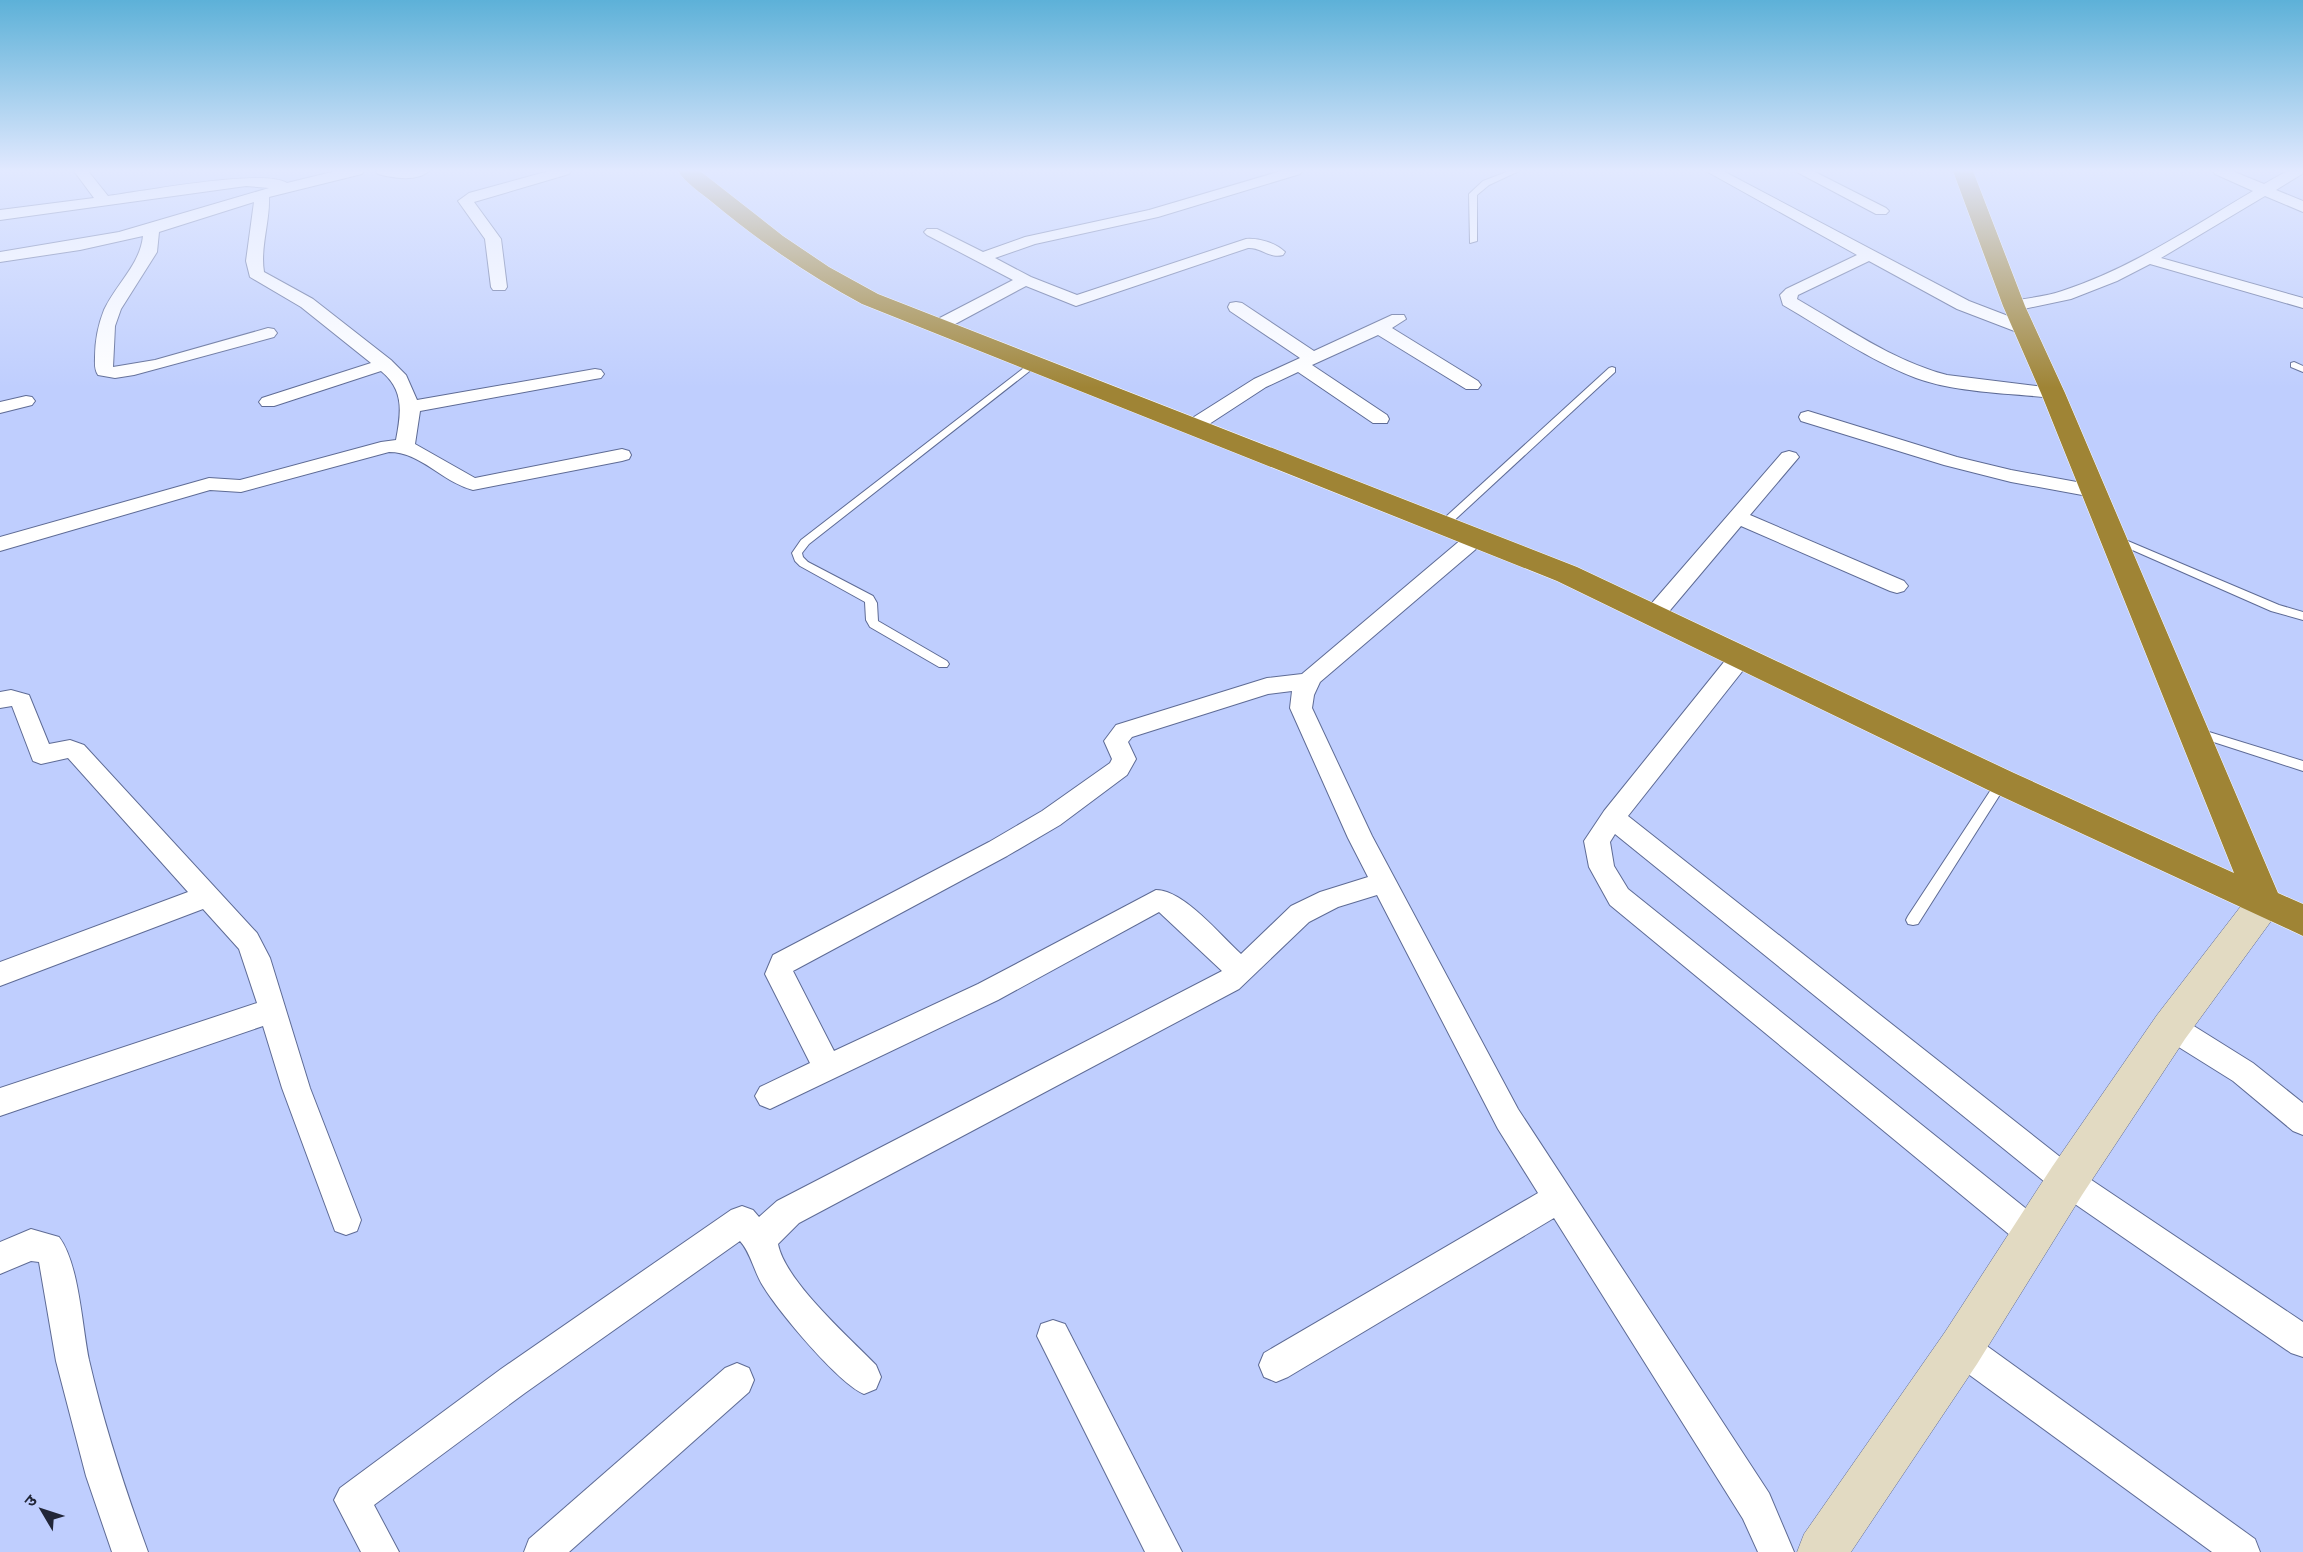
<svg xmlns="http://www.w3.org/2000/svg" width="2303" height="1552" font-family="'IBM Plex Serif','Noto Sans Devanagari',serif">
  <style>
    .lines { fill: none; stroke-linecap: round; stroke-linejoin: round }
    .lane-casing { stroke: #5e6b95; stroke-width: 2 }
    .street-casing { stroke: #5e6b95; stroke-width: 2 }
    .secondary-casing { stroke: #5e6b95; stroke-width: 1 }
    .highway-casing { stroke: #fff; stroke-width: 1 }
    .lane { fill: #fff; fill-rule: evenodd }
    .street { fill: #fff; fill-rule: evenodd }
    .secondary { fill: #e2dac2; fill-rule: evenodd }
    .highway { fill: #9f8435; fill-rule: evenodd }
  </style>
  <rect width="100%" height="100%" fill="#bfcefe"/>
  <g class="lines">
    <g class="lane-casing">
      <g id="lane">
        <path d="M1509,171H1519L1489,185L1477,195V241L1470,243L1469,194L1483,181Z"/>
        <path d="M1033,361L1037,364L1036,366L809,544L802,553L803,557L808,562L873,596L877,603L878,621L947,661L949,664L947,667H939L870,627L866,620L865,602L800,566L795,561L792,553L801,540Z"/>
        <path d="M2294,362L2303,366V372L2291,367V363Z"/>
        <path d="M1612,367L1615,368V372L1447,527H1439V523L1609,368Z"/>
        <path d="M2116,536L2279,605L2303,612V620L2271,611L2112,541V537Z"/>
        <path d="M2196,728L2303,761V771L2192,735L2190,732Z"/>
        <path d="M2002,777L2006,779L2008,782L2006,785L1918,924L1913,925L1908,924L1906,920L1908,916L1998,779Z"/>
      </g>
    </g>
    <g class="street-casing">
      <g id="street">
        <path d="M74,171H88L108,196C141,192 263,168 287,183L336,171H364L362,174L269,197C270,222 260,247 264,272L313,299L391,360L406,375L417,400L595,369L601,370L604,374L601,378L595,379L420,411L415,444L475,478L622,449L629,451L631,455L629,459L622,461L473,490C442,482 421,452 389,452L241,492L210,490L0,551V537L202,480L209,478L240,480L381,442L396,440C401,414 405,390 381,371L274,406H262L259,402L262,398L371,363L301,307L250,277L246,261L254,202L159,232L157,252L121,309L115,326L113,367L155,360L268,328L274,329L277,333L274,337L134,375L115,378L98,375C94,369 95,363 95,357C95,341 98,325 104,310C116,284 140,265 143,236L80,250L0,262V252L119,232L269,188L246,186L0,220V210L94,198Z"/>
        <path d="M376,171H429C417,182 393,178 378,174Z"/>
        <path d="M549,171H571L569,174L474,202L501,239L507,287L505,290H493L491,287L485,239L458,201L469,193Z"/>
        <path d="M1281,171H1302L1300,174L1158,217L1035,244L995,258L1031,277L1077,295L1246,239C1259,238 1276,243 1285,252L1283,255C1270,259 1261,247 1248,248L1076,306L1026,286L944,330H932L930,326L932,322L1013,280L927,235L924,232L927,229H937L983,252L1025,237L1149,210Z"/>
        <path d="M1706,171H1723L1969,301L2029,324L2031,328L2029,332H2017L1957,309L1869,261L1798,295L1797,299C1844,326 1893,361 1947,375L2053,388L2059,389L2062,393L2059,397L2053,398C2010,393 1957,393 1916,378C1869,360 1826,330 1783,305L1780,295L1786,289L1857,255Z"/>
        <path d="M1795,171H1813L1886,208L1889,211L1886,214H1876Z"/>
        <path d="M2213,171H2232L2264,184L2287,171H2303L2302,174L2276,190L2303,201V212L2265,196L2161,258L2303,298V308L2150,264L2117,281L2071,299L2014,311L2006,306L2008,302C2026,298 2045,297 2062,291C2130,269 2192,227 2253,191L2215,174Z"/>
        <path d="M1236,302L1242,303L1314,351L1392,315H1404L1406,319L1392,328L1478,381L1481,385L1478,389H1466L1378,335L1312,365L1387,415L1389,419L1387,423H1373L1298,372L1266,387L1200,430H1186L1184,426L1186,422L1254,379L1300,358L1230,311L1228,307L1230,303Z"/>
        <path d="M26,396L32,397L35,401L32,405L0,413V402Z"/>
        <path d="M1808,411L1957,457L2011,470L2093,485L2100,487L2103,491L2100,495L2093,497L2011,482L1944,465L1801,421L1799,417L1801,413Z"/>
        <path d="M1789,451L1796,453L1799,457L1750,515L1904,581L1908,586L1904,591L1897,593L1890,591L1741,526L1661,621L1653,623L1645,621L1642,616L1645,611L1782,453Z"/>
        <path d="M1476,531L1483,533L1486,538L1483,543L1320,682L1314,695L1312,708L1372,836L1518,1109L1769,1493L1794,1552H1758L1743,1519L1554,1218L1288,1377L1276,1382L1264,1377L1259,1365L1264,1353L1538,1193L1498,1129L1377,895L1338,907L1309,922L1239,989L799,1223L778,1244C785,1281 849,1337 876,1365L881,1377L876,1389L864,1394C838,1383 779,1312 763,1286C754,1272 751,1253 740,1241L525,1393L374,1505L399,1552H361L334,1500L340,1488L501,1369L731,1210L742,1206L753,1210L759,1217L777,1201L1222,971L1159,912L998,1000L770,1109L760,1105L755,1096L760,1087L810,1063L765,974L773,955L989,842L1042,811L1110,763L1112,759L1104,741L1116,725L1267,678L1302,674L1469,533ZM1292,691L1290,708L1348,838L1368,877L1320,892L1291,906L1241,954C1221,936 1184,890 1156,890L978,984L834,1051L793,971L1007,856L1060,825L1127,775L1136,759L1128,742L1132,737L1268,694Z"/>
        <path d="M1740,650L1748,652L1751,658L1748,664L1628,816L2078,1171L2303,1322V1357L2291,1353L2056,1191L1615,834L1610,842L1614,866L1628,889L2044,1223L2049,1234L2044,1245L2033,1249L2022,1245L1610,905L1589,867L1584,841L1604,811L1732,652Z"/>
        <path d="M11,690L29,695L49,744L70,740L84,745L257,933L270,958L310,1088L361,1220L357,1231L346,1235L335,1231L282,1088L263,1026L0,1116V1088L257,1003L239,949L203,909L0,986V962L188,892L68,758L41,764L33,761L12,706L0,708V692Z"/>
        <path d="M2171,1015L2181,1018L2253,1063L2303,1103V1135L2293,1131L2233,1081L2161,1036L2157,1027L2161,1018Z"/>
        <path d="M31,1229L59,1237C79,1263 82,1326 89,1360C104,1425 125,1489 148,1552H112L86,1476L56,1361L39,1262L31,1261L0,1274V1242Z"/>
        <path d="M1053,1320L1065,1324L1182,1552H1145L1037,1336L1041,1324Z"/>
        <path d="M1961,1332L1973,1336L2255,1539L2260,1552H2212L1949,1360L1945,1348L1949,1336Z"/>
        <path d="M737,1363L749,1368L754,1380L749,1392L569,1552H524L529,1539L725,1368Z"/>
      </g>
    </g>
    <g class="secondary-casing">
      <path id="secondary" d="M2264,888L2277,893L2282,903L2277,913L2185,1039L2082,1195L1977,1364L1851,1552H1797L1804,1534L1945,1332L2052,1167L2157,1015L2251,893Z"/>
    </g>
    <g class="highway-casing">
      <path id="highway" d="M678,171H700L783,236L829,267L878,294L1577,567L2014,773L2234,873L2041,393L2003,306L1953,171H1973L2025,306L2065,393L2278,893L2303,904V936L1990,791L1557,581L862,304C808,275 759,241 712,202C701,193 686,183 678,171Z"/>
    </g>
    <use href="#lane" class="lane"/>
    <use href="#street" class="street"/>
    <use href="#secondary" class="secondary"/>
    <use href="#highway" class="highway"/>
  </g>
  <linearGradient id="sky" x2="0" y2="1"><stop stop-color="#5db1d8"/><stop offset="0.44" stop-color="#e2e9ff"/><stop offset="1" stop-color="#e2e9ff" stop-opacity="0"/></linearGradient>
  <rect width="2303" height="388" fill="url(#sky)"/>
  <g transform="translate(42 1510) rotate(309)" stroke="#bfcefe" stroke-width="4.5" paint-order="stroke">
  <path d="M0-4.5L10 22L0 15L-10 22Z" fill="#212638"/>
  <text y="-9" font-size="16" font-weight="bold" text-anchor="middle" fill="#212638">उ</text>
  </g>
</svg>
